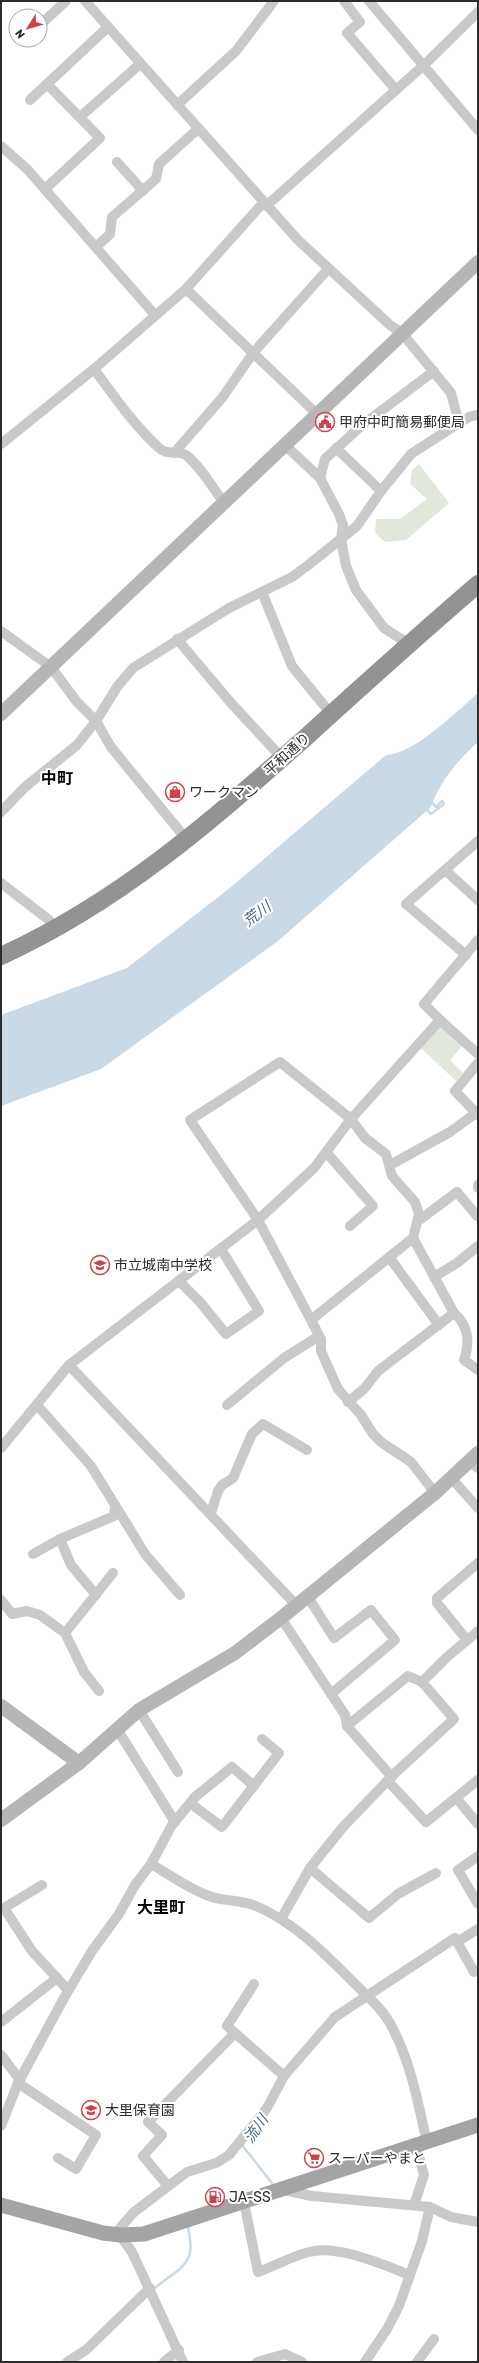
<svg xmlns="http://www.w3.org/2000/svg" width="479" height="2363" font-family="Rubik,'Noto Sans JP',sans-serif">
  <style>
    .green { fill: #e1e8db }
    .water { fill: #c9d9e5 }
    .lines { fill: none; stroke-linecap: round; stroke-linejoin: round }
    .stream { stroke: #c9d9e5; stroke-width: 2.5 }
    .street { stroke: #c9c9c9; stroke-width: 10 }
    .secondary { stroke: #b6b6b6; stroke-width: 14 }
    .primary { stroke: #a4a4a4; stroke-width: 15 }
    .highway { stroke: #939393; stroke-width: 18 }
    .labels { text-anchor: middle; stroke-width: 4; stroke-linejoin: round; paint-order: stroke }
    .poi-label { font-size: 14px; fill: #2c2c2c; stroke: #fff; text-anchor: start }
    .street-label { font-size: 14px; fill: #2c2c2c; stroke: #fff }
    .water-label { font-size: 15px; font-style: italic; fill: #456983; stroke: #fff }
    .quarter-label { font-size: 16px; font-weight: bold; fill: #000; stroke: #fff }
  </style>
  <rect width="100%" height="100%" fill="#fff"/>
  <g class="green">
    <path d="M419,464L449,503L406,540L385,542L375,533L376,519H400L427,499L410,484L412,470Z"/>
    <path d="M443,1023L465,1043L450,1060L463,1073L456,1081L421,1048Z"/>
  </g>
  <path class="water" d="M478,693V742C459,759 439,782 431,807L278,941L101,1069L1,1106V1015L127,968L231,887L386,755C413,755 457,711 478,693Z"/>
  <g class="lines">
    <g class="stream">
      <path d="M427,810L431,814L444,804L442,801L436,807L432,802"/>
      <path d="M244,2144L242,2145L275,2187"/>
      <path d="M154,2289C164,2278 187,2270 190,2252C192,2245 189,2234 188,2227L190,2226"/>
    </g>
    <g class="street">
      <path d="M85,1L298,240L390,325L402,333L451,393L459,423"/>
      <path d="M344,1L360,22L347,33L396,90"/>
      <path d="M369,1L478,130"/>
      <path d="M40,25L66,1"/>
      <path d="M30,100L108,27"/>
      <path d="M177,105L236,51L274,1"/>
      <path d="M80,117L140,64"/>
      <path d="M1,146L28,170L155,315"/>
      <path d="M117,162L143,191"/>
      <path d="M45,189L100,138L47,84"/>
      <path d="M266,206L424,65L478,12"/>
      <path d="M96,247L110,234L112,217L156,179L159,164L198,129"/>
      <path d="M186,289L317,414"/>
      <path d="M94,369C114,396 133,424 158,447C168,457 176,449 186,455C201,467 213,488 224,503"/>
      <path d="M1,444L94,369L186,289L263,203"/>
      <path d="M285,445L320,478L339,514L343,525L341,539L346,566L356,590L384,628L409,644"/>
      <path d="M336,448L381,491"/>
      <path d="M174,453L222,398L253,353L328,269"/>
      <path d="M320,478L325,459L361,426L434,371"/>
      <path d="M262,592L292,666L331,714"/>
      <path d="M1,631L51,667L77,702L96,721L111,747L187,840"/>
      <path d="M177,639L231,703L282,758"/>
      <path d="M1,812L25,787L77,745L96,721L117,687L133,668L229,608L292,577L307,566L357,526L381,491L411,454L459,423L471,416L478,415"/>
      <path d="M445,870L478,900"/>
      <path d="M1,883L49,920L54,929"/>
      <path d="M466,955L406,904L478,841"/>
      <path d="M440,1020L424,1004L478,940"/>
      <path d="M478,1063L455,1091L478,1115"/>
      <path d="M326,1152L373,1206L350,1226"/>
      <path d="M390,1165L450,1132L476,1113"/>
      <path d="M478,1185V1188"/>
      <path d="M418,1221L457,1192L477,1216"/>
      <path d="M413,1238L454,1313C469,1326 470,1342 464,1360L478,1370"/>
      <path d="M389,1257L439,1325"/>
      <path d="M434,1277L457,1263L478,1246"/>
      <path d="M179,1281L200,1302L226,1334L259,1311L221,1249"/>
      <path d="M311,1320L413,1238L419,1214L415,1202L392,1176L386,1154L365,1138L351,1119L280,1062L190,1120L258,1220L321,1339V1351L338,1389L361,1415L373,1434L381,1442L411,1462L435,1493"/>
      <path d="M69,1365L297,1606"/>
      <path d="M348,1402L364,1389L378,1371L454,1313"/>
      <path d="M227,1405L284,1358L319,1336"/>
      <path d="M1,1448L69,1365L258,1220L314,1168L351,1119L440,1020L478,1054"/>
      <path d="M470,1462L478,1468"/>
      <path d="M452,1479L478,1508"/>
      <path d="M115,1505L145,1554L180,1595"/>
      <path d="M211,1513L218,1491L222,1485L233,1478L252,1434L263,1424L307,1450"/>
      <path d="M60,1539L71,1565L96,1595"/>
      <path d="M33,1554L60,1539L114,1516L115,1505L91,1466L37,1405"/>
      <path d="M308,1597L334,1638L371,1610L395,1640L331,1694"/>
      <path d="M1,1600L12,1614L27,1611L40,1615L65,1633L84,1672L99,1691"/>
      <path d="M281,1618L345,1715L347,1726L392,1777"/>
      <path d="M65,1633L113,1573"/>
      <path d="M467,1640L437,1603V1598L478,1563"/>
      <path d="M422,1682L447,1657L478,1631"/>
      <path d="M139,1710L178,1772"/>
      <path d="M117,1729L175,1822"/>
      <path d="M388,1781L426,1822L478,1780"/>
      <path d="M457,1799L478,1824"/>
      <path d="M190,1803L222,1827L279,1753L262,1739"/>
      <path d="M478,1856L458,1870L478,1904"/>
      <path d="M151,1864C170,1875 189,1889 209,1896C225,1902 239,1899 256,1906C294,1922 324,1953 353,1982C367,1996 383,2009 392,2027C411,2063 418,2103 427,2143"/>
      <path d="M310,1868L369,1918L398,1894L436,1873"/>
      <path d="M42,1885L4,1908L32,1951L68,1990"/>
      <path d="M281,1919L310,1868L343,1827L394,1774L454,1719L422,1682L408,1676L347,1726"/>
      <path d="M457,1942L478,1929"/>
      <path d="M254,1984L227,2026L284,2076"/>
      <path d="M1,2022L57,1978"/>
      <path d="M1,2055L20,2080"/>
      <path d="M18,2083L96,2135L76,2169L58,2158"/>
      <path d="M1,2126L18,2083L64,1998L92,1951L119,1914L135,1885L151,1864L172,1825L195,1797L232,1767L254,1786"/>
      <path d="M168,2186L143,2156L162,2135L148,2122L235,2033"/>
      <path d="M283,2190L312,2196L430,2207L451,2217L478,2222"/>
      <path d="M244,2202L258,2272C275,2266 292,2256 309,2252C337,2244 384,2265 410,2275"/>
      <path d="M414,2205L424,2175L416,2146"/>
      <path d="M114,2235L134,2212L187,2172L216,2163L229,2155L267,2108L284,2076L335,2017L455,1938L474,1972L478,1970"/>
      <path d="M120,2235L132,2252L183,2362"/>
      <path d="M67,2362L86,2350L150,2288"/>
      <path d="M164,2362L179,2350"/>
      <path d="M257,2362L285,2354L302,2362"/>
      <path d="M365,2362L387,2329L399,2306L422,2241L430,2207"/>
      <path d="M417,2362L434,2339"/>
    </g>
    <g class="secondary">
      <path d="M1,714L478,262"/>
      <path d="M1,1706L79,1763"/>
      <path d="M1,1820L79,1763L139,1710L235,1653L281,1618L435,1493L478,1453"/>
    </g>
    <path class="primary" d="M1,2205L103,2233L120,2235L144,2234L478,2125"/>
    <path class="highway" d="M1,956C119,902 209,823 305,738C362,686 420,634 478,584"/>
  </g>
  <defs>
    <g id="civic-ring" transform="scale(1)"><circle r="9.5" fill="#fff" stroke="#cd4349" stroke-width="1.5"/><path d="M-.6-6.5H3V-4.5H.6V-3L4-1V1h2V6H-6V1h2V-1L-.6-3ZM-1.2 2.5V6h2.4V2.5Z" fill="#cd4349"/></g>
    <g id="shop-ring" transform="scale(1)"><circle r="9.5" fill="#fff" stroke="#cd4349" stroke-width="1.5"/><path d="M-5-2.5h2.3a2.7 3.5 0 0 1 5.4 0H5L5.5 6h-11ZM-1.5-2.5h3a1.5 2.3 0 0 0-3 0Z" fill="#cd4349"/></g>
    <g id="school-ring" transform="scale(1)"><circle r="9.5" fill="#fff" stroke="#cd4349" stroke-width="1.5"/><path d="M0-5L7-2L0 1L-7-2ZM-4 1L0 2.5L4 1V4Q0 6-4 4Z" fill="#cd4349"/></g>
    <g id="supermarket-ring" transform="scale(1)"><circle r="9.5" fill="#fff" stroke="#cd4349" stroke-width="1.5"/><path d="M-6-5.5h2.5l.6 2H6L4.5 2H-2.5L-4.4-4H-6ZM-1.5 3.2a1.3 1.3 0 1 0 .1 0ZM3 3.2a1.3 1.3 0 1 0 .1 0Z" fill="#cd4349"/></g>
    <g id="fuel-ring" transform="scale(1)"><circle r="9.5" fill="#fff" stroke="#cd4349" stroke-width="1.5"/><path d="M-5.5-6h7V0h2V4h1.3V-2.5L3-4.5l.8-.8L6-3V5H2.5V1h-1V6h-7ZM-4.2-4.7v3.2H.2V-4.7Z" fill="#cd4349"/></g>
  </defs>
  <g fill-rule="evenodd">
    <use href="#civic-ring" x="325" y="422"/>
    <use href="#shop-ring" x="175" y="792"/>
    <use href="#school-ring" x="100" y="1265"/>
    <use href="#school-ring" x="91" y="2110"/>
    <use href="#supermarket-ring" x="314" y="2158"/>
    <use href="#fuel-ring" x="215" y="2197"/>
  </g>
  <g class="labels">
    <g class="poi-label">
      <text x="339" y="427">甲府中町簡易郵便局</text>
      <text x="189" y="797">ワークマン</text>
      <text x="114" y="1270">市立城南中学校</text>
      <text x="105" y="2115">大里保育園</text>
      <text x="328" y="2163">スーパーやまと</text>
      <text x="229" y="2202">JA-SS</text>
    </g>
    <g class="street-label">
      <text transform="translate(287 754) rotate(-42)" y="5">平和通り</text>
    </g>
    <g class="water-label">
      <text transform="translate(257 914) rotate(-37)" y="5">荒川</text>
      <text transform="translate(256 2129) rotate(-55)" y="5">流川</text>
    </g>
    <g class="quarter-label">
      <text x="57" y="784">中町</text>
      <text x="161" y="1913">大里町</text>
    </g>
  </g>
  <rect width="479" height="2363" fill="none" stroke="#2c2c2c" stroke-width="4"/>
  <g transform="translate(28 28) rotate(233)"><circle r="19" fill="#ffffff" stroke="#ababab"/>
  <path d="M0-3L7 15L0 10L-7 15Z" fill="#cd4349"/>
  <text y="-6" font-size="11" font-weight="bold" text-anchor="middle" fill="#2c2c2c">N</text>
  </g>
</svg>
